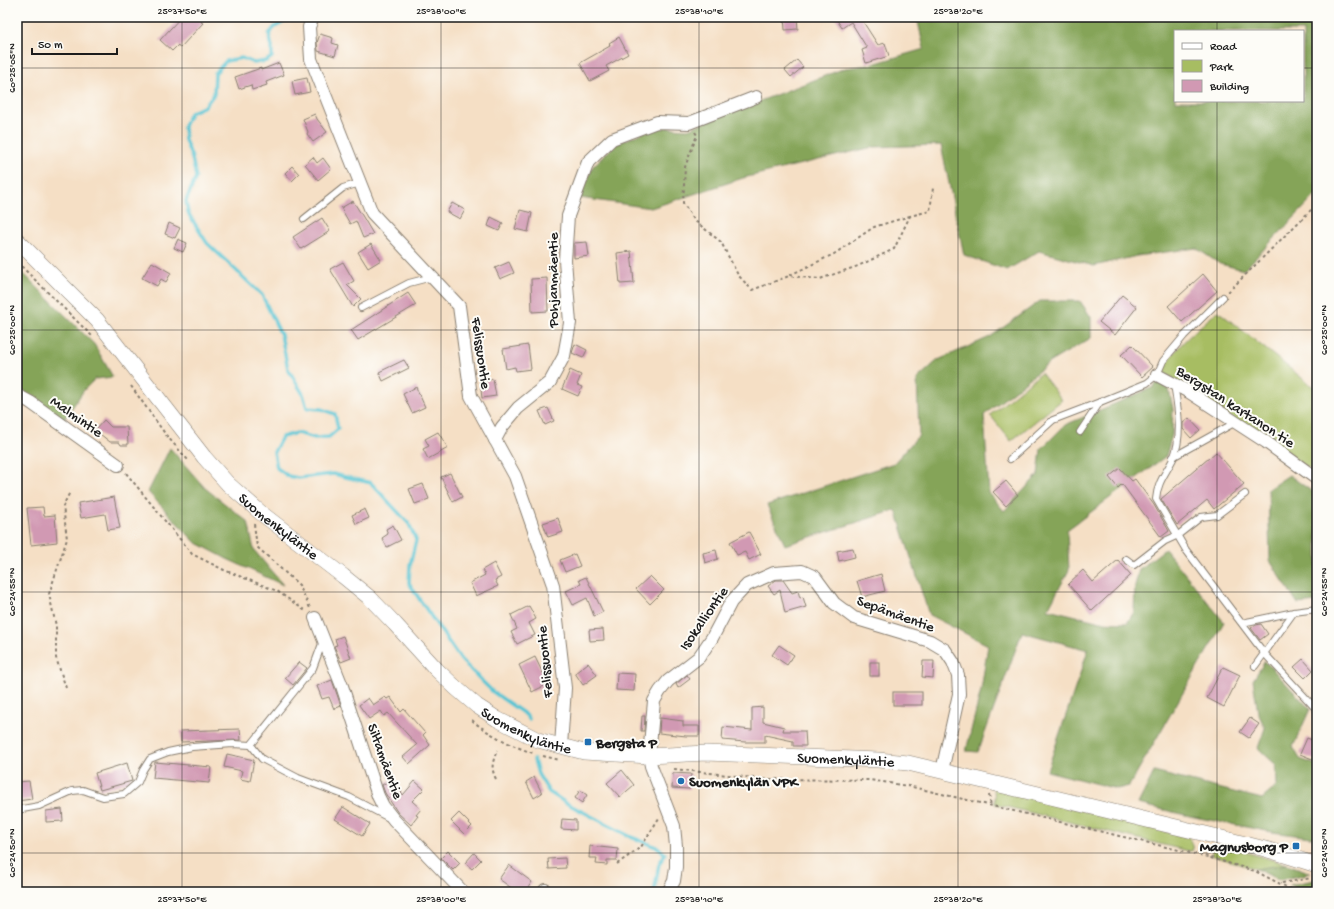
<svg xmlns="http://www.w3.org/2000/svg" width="1334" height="909" font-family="'Gochi Hand',sans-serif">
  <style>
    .green { fill: #a7bd62; stroke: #626c3f }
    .forest { fill: #85a458; stroke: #50603a; fill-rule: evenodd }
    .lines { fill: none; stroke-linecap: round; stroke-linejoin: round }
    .stream { stroke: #58c4d3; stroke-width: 3.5 }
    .building { fill: #d199b3 }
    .service-casing { stroke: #887e70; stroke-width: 8 }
    .minor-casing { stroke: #887e70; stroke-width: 14 }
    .tertiary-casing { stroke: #887e70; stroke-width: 16 }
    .path { stroke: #887e70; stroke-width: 2; stroke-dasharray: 3 3; stroke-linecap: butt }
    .service { stroke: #fff; stroke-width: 6 }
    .minor { stroke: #fff; stroke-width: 12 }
    .tertiary { stroke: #fff; stroke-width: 15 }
    .ticks { fill: none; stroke: #1c1c1c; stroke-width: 1; stroke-opacity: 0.45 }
    .poi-dot { fill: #1f6fb2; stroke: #fdfcf7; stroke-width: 1.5 }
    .labels { text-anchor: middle; stroke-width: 4; stroke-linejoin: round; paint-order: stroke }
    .street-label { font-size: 15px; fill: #1c1c1c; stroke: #fdfcf7 }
    .poi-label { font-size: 15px; font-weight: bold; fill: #1c1c1c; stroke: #fdfcf7; text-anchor: start }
    .neatline { fill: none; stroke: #1c1c1c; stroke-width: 1.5 }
    .ticks-label { font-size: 10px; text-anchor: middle; fill: #1c1c1c }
  </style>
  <rect width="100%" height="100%" fill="#fdfcf7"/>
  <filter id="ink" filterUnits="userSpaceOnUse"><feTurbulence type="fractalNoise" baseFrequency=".025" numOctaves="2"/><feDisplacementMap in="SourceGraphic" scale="8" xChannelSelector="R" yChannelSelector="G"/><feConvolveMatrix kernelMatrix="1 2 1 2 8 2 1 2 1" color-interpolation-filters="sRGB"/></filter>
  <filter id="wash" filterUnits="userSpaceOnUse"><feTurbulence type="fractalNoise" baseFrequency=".012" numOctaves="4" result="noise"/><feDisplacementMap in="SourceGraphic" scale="16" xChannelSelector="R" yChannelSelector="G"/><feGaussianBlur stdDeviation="0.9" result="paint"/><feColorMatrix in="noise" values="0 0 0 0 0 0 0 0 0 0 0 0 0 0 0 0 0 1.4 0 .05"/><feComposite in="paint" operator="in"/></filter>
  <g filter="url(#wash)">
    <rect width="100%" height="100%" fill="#f5dfc5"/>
    <g class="green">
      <path d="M1218,311L1317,390V474L1163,372C1169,351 1202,325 1218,311Z"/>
      <path d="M1041,373L1062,400L1011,441L990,415Z"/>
      <path d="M994,788L1190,838C1192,843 1195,846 1192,851H1188L995,804Z"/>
      <path d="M1217,846H1224L1287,864L1256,869L1211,855L1213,849Z"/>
    </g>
    <g class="forest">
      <path d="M917,17H1317V194L1244,270L1220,264L1196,248L1137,256L1094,266L1039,251L1007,270L964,255L941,145L873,147L743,178L651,208L580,198L593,166L616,144L656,127L688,129L845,68L869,65L924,49ZM1175,31H1303V101H1175Z"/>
      <path d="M17,267L94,344L113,377L95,379L84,390L63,421L17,390Z"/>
      <path d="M1040,301H1080L1091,317V338L1050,362L984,415L989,493L1004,511L1038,475L1041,449L1065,425L1154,387L1157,382L1169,389L1173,409L1172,435L1166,456L1067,530L1069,570L1048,609L1101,622L1127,623L1134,612L1135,586L1139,569L1165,549L1224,622L1129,786L1117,789L1047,771L1088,650L1022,632L978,752L966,751L981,690L988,645L929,615L896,510L785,545L767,505L894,463L919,435L917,379L938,360L990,337Z"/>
      <path d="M170,448L205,488L248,522L254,550L283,585L227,559L195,542L148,492Z"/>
      <path d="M1289,475L1317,495V602L1298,604L1270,561L1268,489Z"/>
      <path d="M1265,661L1310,709L1293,747L1300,759L1317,765V838L1272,832L1194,817L1138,804L1154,772L1262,799L1277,786L1276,765L1258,748L1265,728L1258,713L1253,680Z"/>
      <path d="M1287,864L1311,873L1280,880L1256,869Z"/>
      <path d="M1314,880L1317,881V892H1303L1290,885Z"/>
    </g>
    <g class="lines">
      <g class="stream">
        <path d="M288,17L287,20L275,27L269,34L272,47V57L266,61L254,63L242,58L226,61L215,73L214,94L205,106L190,113L184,126L185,140L192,158L196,177L186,201L188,213L207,243L262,295L281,335L288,369L303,394L307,408L321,409L335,414L338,429L329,437L315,438L297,433L282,437L274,452L277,468L288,476L298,478L333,474L371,483L409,524L416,540L410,565L409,583L420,600L461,660L493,692L526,715L529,719"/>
        <path d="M534,760L538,774L549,792L566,803L631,837L659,848L665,854L659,864L654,892"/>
      </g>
    </g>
    <g id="blocks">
      <g class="building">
        <path d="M181,17H205L201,22L203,23L180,48L178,45L172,51L160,40Z"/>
        <path d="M784,17H797L798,29L785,30Z"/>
        <path d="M835,17H860L878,45L885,43L889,56L866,63L862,50L867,48L851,22L842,28Z"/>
        <path d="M320,34L333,38L332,43L338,45L335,56L318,51L317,43Z"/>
        <path d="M619,37L628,54L606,66L609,71L590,81L580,63L610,46L609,43Z"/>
        <path d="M797,60L803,67L791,77L785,70Z"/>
        <path d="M279,63L284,75L266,82L267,85L252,90L251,85L239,89L235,77L261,68V70Z"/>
        <path d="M307,78L310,92L295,95L292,81Z"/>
        <path d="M315,114L317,119L327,132L313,142L307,134L308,132L303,119Z"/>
        <path d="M313,157L317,163L323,158L331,169L318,180L305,164Z"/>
        <path d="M292,166L299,174L292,181L285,173Z"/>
        <path d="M353,201L363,217L373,234L363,238L356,221L350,224L341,208Z"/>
        <path d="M452,203L465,210L460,219L447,212Z"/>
        <path d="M520,210L532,213L528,232L515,229Z"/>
        <path d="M491,217L503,223L499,231L488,226Z"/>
        <path d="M322,218L330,231L301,249L293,237Z"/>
        <path d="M169,223L180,228L175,238L165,234Z"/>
        <path d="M178,239L187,243L183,252L174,248Z"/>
        <path d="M587,242L589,256L574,258V243Z"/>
        <path d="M371,244L381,260L368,268L358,252Z"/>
        <path d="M631,251L634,283L620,284L617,253Z"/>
        <path d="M152,262L171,273L166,282L161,279L157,286L142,278Z"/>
        <path d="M343,262L354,281L347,285L361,299L353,307L330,269Z"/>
        <path d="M509,262L514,273L500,279L495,268Z"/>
        <path d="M1203,274L1217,291L1182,322L1168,306Z"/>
        <path d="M547,278L548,311L532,312L531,279Z"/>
        <path d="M408,293L416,305L358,340L351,330Z"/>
        <path d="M1122,295L1137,307L1115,335L1099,322Z"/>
        <path d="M575,344L587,350L583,358L572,353Z"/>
        <path d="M528,345L531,369L516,371L515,367L506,369L503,349Z"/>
        <path d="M1132,345L1153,367L1142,377L1121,355Z"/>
        <path d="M404,360L409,368L383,381L379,372Z"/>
        <path d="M570,370L581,375L577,385L582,387L578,396L562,389Z"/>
        <path d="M493,379L496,396L482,398L480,382Z"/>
        <path d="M416,387L425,407L412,413L403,394Z"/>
        <path d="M548,408L554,421L545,425L539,411Z"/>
        <path d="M1189,418L1200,430L1191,438L1183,429V423Z"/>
        <path d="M104,420L111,427H127L128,445H121L119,442H110L95,430Z"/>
        <path d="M438,432L448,448L428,459L423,449L429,446L425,439Z"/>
        <path d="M1216,452L1244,484L1214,509L1207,500L1177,525L1161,499Z"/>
        <path d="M1120,468L1132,481L1135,479L1154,505L1169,531L1161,537L1122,484L1118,488L1109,477Z"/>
        <path d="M450,473L462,497L453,502L441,477Z"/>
        <path d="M1006,481L1018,495L1006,506L993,492Z"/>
        <path d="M423,484L429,499L415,504L409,489Z"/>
        <path d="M114,497L120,528L108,530L105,514L81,518L78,503Z"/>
        <path d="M43,507L44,516L55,515L57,542L31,545L27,508Z"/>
        <path d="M365,509L369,518L356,524L352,515Z"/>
        <path d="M558,518L563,532L548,537L543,523Z"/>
        <path d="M393,525L401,540L387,547L382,538L388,534L386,529Z"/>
        <path d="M749,532L761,554L749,560L745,552L737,555L730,542Z"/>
        <path d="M853,548L855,557L839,561L837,551Z"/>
        <path d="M716,550L718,559L705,563L703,553Z"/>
        <path d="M575,554L580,566L565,572L560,560Z"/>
        <path d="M1118,560L1131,575L1092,611L1068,584L1083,570L1093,582Z"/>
        <path d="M494,563L501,577L495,580L498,586L476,596L470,583L485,575L482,570Z"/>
        <path d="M881,574L885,591L862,597L857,581Z"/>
        <path d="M650,576L664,590L650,604L636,589Z"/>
        <path d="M586,577L603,612L594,616L587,598L573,605L566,591L581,584L579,580Z"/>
        <path d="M776,580H783L792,593L798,591L800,598L803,597L806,607L785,613L780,590L774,594L768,586Z"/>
        <path d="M529,606L536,619L529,623L535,635L517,644L511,632L517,629L511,615Z"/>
        <path d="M1261,624L1268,634L1260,640L1251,628L1256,625Z"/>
        <path d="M603,629L604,640L590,641L589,630Z"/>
        <path d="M343,636L351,658L341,662L334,646L337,645L335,639Z"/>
        <path d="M779,645L794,655L787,665L772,655Z"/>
        <path d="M535,657L548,684L532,692L519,665Z"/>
        <path d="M1303,659L1313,670L1305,678L1294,667Z"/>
        <path d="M923,661H934L933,678L922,677Z"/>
        <path d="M299,662L307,668L293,685L285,678Z"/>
        <rect x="870" y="662" width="9" height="14"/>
        <path d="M588,663L597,675L583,685L575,673Z"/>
        <path d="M1223,667L1240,675L1224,707L1207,698Z"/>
        <path d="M617,673L635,674L634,691L616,690Z"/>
        <path d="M687,675L690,679L678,688L676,684Z"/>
        <path d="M332,680L341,706L334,709L329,697L322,699L317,686Z"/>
        <rect x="893" y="692" width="29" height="13"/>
        <path d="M385,697L387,699L390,697L401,712L404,709L425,733L423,735L430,745L409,764L403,757L417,745L388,713L384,716L381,711L369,719L359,705L368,698L373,705Z"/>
        <path d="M763,707V722L784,727L783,731H805L806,746H793V741L765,735V742H745L722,740L723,727L752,730V708Z"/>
        <path d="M642,716H645L644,731H641Z"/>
        <path d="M660,718L683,721V726H699V736H686L659,733Z"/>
        <path d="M1250,718L1259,724L1249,738L1240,732Z"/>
        <path d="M240,729L241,740L181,742V731Z"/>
        <path d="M1307,738L1317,742V761L1300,754Z"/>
        <path d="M227,754L254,760L250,781L240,779L242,771L224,767Z"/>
        <path d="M155,762L211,767L209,783L153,778Z"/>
        <path d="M127,763L132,781L100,790L95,773Z"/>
        <path d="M622,770L634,785L620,797L607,783Z"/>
        <path d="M673,773L691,774L690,789L672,788Z"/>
        <path d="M534,777L542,793L534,798L526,782Z"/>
        <path d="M393,778L403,795L415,781L424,789L412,801L421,809L416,815L418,816L411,825L398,813L385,793L382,785Z"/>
        <path d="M29,781L32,799L17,801V782Z"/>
        <path d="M580,790L587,795L582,803L575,798Z"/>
        <path d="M343,807L370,824L362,836L335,819Z"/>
        <path d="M62,809L63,821L46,822V811Z"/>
        <path d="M459,813L472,826L464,834L451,821Z"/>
        <path d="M562,819L576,820V830L561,829Z"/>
        <path d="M590,846L618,849L617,860H607V865L596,864L597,858H589Z"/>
        <path d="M448,851L460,863L453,870L441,858Z"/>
        <path d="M474,853L481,860L472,869L465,863Z"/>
        <path d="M565,858L566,868L549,869L548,859Z"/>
        <path d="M509,865L532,882L525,892H517L499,879Z"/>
      </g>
    </g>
  </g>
  <g filter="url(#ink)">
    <use href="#blocks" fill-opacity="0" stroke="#887e70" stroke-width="1"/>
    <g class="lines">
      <g class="service-casing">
        <g id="service">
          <path d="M304,219L343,188L360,183"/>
          <path d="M361,308L409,283L432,277"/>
          <path d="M1174,384C1178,408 1183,436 1173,459C1166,473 1157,483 1156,499L1186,550L1264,653L1317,710"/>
          <path d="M1080,432L1100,402L1147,383L1157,375L1163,361L1184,336L1223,297"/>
          <path d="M1173,457L1236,422"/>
          <path d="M1010,459L1053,420L1100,402"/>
          <path d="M1126,559L1134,565L1165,541L1178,535L1201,517L1217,515L1245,494"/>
          <path d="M1242,623L1294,612L1317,609"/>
          <path d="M1255,666L1294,612"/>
          <path d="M251,745L313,668L323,641"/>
          <path d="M17,810L39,806L72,791L83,790L103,797L124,794L138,782L143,770L150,759L168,752L192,747L233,744L251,745L262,759L298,778L349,797L387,817"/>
        </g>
      </g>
      <g class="minor-casing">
        <g id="minor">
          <path d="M313,17L309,27L311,59L372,213L459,306L471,396L515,476L553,585L565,688L561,746"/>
          <path d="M1157,375L1189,392L1266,442L1317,479"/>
          <path d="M17,395L30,402L118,465"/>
          <path d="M495,440L502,427L518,408L550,382L564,356L570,323L565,260L568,216L588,162L612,139L657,122L689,123L756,97"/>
          <path d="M315,618L342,686L378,796L383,806L394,820L463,892"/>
          <path d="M545,890L546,892"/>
          <path d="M668,892L674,881L676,867V846L674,826L651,766L649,756L654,701L660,691L668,681L699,657L712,638L731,602L747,585L774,573L802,571L815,577L834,603L854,618L930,641L945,650L953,662L958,675L959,694L942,771"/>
        </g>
      </g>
      <g class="tertiary-casing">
        <g id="tertiary">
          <path id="s1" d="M17,240L97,320L204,457L228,484L261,513L343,576L370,598L395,624L437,670L456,688L477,706L497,719L538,740L584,752L649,756L706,753L878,760L908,763L1214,836L1265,849L1317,865"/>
        </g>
      </g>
      <g class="path">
        <path d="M695,132L697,135L685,167L683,203L695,221L721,242L738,275L752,290L789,276L820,279L858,266L894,249L910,216L930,211L933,188"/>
        <path d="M17,262L93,337"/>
        <path d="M790,275L834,254L874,227L910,216"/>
        <path d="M1228,292L1317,204"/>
        <path d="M131,386L166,435L188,460"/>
        <path d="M126,473L192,554L224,570L277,591L307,612"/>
        <path d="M254,524L257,547L299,585L310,608"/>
        <path d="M66,688L56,658V626L49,594L67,539L63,506L70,492"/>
        <path d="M472,720C486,733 514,747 533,753"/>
        <path d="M543,756L560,760"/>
        <path d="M674,769L763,779L870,780L908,786L1204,856L1255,871L1296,892"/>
        <path d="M496,779C490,767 493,762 497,750"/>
        <path d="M989,795L991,806"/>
        <path d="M617,864L641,847L659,818"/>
        <path d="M1282,883L1311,878"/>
      </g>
      <use href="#service" class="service"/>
      <use href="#minor" class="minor"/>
      <use href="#tertiary" class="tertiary"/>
    </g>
  </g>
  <path class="ticks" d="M182,17V892M441,17V892M699,17V892M958,17V892M1217,17V31M17,68H1175M1303,68H1317M1217,101V892M17,330H1317M17,592H1317M17,853H1317"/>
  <g class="poi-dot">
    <rect x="584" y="738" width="8" height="8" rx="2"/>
    <circle cx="681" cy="781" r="4"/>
    <rect x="1292" y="842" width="8" height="8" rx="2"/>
  </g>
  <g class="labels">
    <g class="street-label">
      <text transform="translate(552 280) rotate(-90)" y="5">Pohjanmäentie</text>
      <text transform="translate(482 353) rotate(82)" y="5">Felissuontie</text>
      <text transform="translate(1236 406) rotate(33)" y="5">Bergstan kartanon tie</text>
      <text transform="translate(77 416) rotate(35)" y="5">Malmintie</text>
      <text dy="5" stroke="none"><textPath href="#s1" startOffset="389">Suomenkyläntie</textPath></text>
      <text transform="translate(896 613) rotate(20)" y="5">Sepämäentie</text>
      <text transform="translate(703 618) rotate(-55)" y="5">Isokalliontie</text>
      <text transform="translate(544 662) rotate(-95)" y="5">Felissuontie</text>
      <text dy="5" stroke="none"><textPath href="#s1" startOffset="713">Suomenkyläntie</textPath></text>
      <text dy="5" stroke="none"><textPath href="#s1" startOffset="1037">Suomenkyläntie</textPath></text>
      <text transform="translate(386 761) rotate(70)" y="5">Siltamäentie</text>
    </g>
    <g class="poi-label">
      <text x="596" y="747">Bergsta P</text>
      <text x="689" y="786">Suomenkylän VPK</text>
      <text x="1288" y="851" text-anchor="end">Magnusborg P</text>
    </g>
  </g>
  <rect width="1334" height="909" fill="none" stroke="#fdfcf7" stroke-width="44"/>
  <rect x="1174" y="30" width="130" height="72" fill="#fdfcf7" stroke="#a3a29f"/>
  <rect x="1182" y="43" width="20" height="6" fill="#ffffff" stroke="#a3a29f"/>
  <text x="1210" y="50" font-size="12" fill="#1c1c1c">Road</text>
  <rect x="1182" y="60" width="20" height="12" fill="#a7bd62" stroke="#a3a29f"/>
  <text x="1210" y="70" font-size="12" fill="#1c1c1c">Park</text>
  <rect x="1182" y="80" width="20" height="12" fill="#d199b3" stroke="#a3a29f"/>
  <text x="1210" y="90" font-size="12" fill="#1c1c1c">Building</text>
  <path d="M32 48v6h85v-6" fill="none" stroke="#1c1c1c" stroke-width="2"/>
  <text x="38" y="48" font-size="12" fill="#1c1c1c" stroke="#fdfcf7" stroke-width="3" paint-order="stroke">50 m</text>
  <rect x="22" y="22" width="1290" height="865" class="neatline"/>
  <g class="ticks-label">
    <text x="182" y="14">25°37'50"E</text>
    <text x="441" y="14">25°38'00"E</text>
    <text x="699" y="14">25°38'10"E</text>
    <text x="958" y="14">25°38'20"E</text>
    <text transform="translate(11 68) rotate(-90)" y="4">60°25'05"N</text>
    <text transform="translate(11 330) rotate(-90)" y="4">60°25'00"N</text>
    <text transform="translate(1323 330) rotate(-90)" y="4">60°25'00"N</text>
    <text transform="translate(11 592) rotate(-90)" y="4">60°24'55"N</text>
    <text transform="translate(1323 592) rotate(-90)" y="4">60°24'55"N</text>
    <text transform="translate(11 853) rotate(-90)" y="4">60°24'50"N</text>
    <text transform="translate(1323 853) rotate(-90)" y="4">60°24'50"N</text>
    <text x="182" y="902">25°37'50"E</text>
    <text x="441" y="902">25°38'00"E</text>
    <text x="699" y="902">25°38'10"E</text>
    <text x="958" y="902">25°38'20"E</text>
    <text x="1217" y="902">25°38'30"E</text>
  </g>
</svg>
